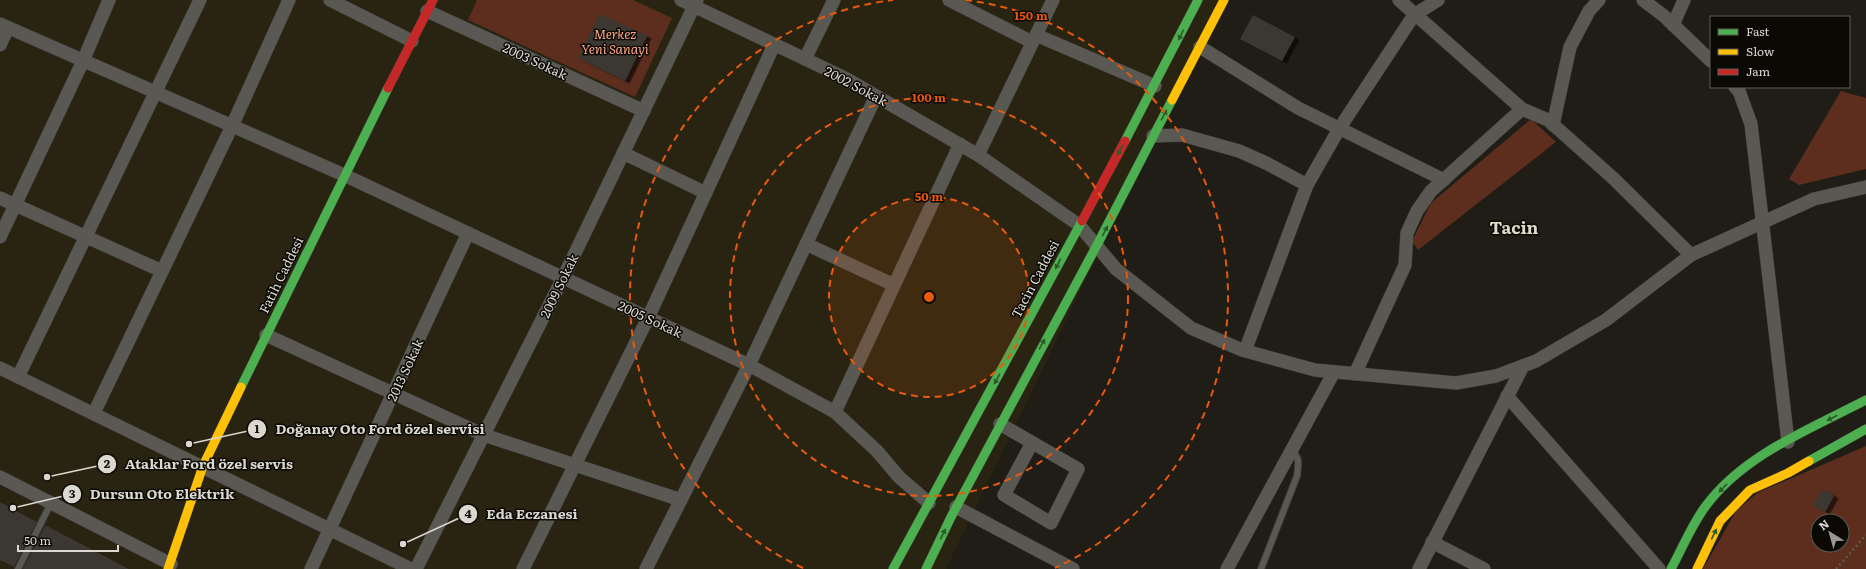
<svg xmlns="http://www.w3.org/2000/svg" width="1866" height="569" font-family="Literata,serif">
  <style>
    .built { fill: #292412 }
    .green { fill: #5d2e1e; fill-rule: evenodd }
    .building { fill: #3a3731; filter: url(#shadow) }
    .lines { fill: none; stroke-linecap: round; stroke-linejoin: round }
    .lane-casing { stroke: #3a3933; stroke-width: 8 }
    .street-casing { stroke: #3a3933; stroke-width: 14 }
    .fast-casing { stroke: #3a3933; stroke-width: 10 }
    .slow-casing { stroke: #3a3933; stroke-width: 10 }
    .jam-casing { stroke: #3a3933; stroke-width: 10 }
    .path { stroke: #5c5b56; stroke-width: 2.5; stroke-dasharray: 2 3; stroke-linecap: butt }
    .lane { stroke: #5a5853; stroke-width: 6 }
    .street { stroke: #5a5853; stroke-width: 13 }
    .fast { stroke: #4caf50; stroke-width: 9 }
    .slow { stroke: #ffc107; stroke-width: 9 }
    .jam { stroke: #c62828; stroke-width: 9 }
    .oneway { fill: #2b5c2a }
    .ring { fill: none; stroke: #e8590c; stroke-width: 2; stroke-dasharray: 7 5 }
    .labels { text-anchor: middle; stroke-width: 3; stroke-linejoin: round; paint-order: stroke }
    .park-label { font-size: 13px; font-style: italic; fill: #fea688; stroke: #0a0904 }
    .street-label { font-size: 13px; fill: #dbd8d0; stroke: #0a0904 }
    .district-label { font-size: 17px; font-weight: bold; fill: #e0dbc9; stroke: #0a0904 }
    .centre { fill: #e8590c; stroke: #0a0904; stroke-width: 2 }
    .ring-label { font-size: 12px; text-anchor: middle; font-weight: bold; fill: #e8590c; stroke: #0a0904; stroke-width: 3; stroke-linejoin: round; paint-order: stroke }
    .leader { fill: none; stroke: #dbd8d0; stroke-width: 1.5 }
    .callout-dot { fill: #dbd8d0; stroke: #0a0904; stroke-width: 1.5 }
    .mark-label { font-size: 12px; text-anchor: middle; font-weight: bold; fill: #111 }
    .callout-label { font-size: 14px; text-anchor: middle; font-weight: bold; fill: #dbd8d0; stroke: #0a0904; stroke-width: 3; stroke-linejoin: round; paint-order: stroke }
  </style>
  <defs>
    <filter id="shadow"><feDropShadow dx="4.5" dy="2.5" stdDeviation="0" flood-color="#0009"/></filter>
  </defs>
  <rect width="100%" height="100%" fill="#1f1d15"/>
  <path class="built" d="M0,0H1221L946,569H0Z"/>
  <g class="green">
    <path d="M477,0H633L672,18L635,97L468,20Z"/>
    <path d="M1841,91L1866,98V169L1799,185L1789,179Z"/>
    <path d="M1531,119L1556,142L1418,250L1412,241L1431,203Z"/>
    <path d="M1866,446V569H1703L1736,511L1757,493ZM1818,521H1842V545H1818Z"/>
  </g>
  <g class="building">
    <path d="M600,14L647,36L625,81L578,58Z"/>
    <path d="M1253,15L1295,37L1282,61L1240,39Z"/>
    <path d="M1823,489L1834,496L1825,512L1813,505Z"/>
    <path d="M0,502L37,522L14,567L0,560Z"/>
    <path d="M45,526H47L129,569H23Z"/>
  </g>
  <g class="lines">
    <g class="lane-casing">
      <g id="lane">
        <path d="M18,569L51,503"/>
        <path d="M1261,569L1297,476C1298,466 1301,456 1291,452"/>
      </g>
    </g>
    <g class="street-casing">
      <g id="street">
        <path d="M330,0L412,41"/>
        <path d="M681,0L845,78L978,155L1079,225L1116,269L1191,328L1242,350L1315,370L1456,383L1496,376L1536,361L1606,320L1691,255L1814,199L1866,187"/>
        <path d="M949,0L1032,42"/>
        <path d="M1399,0L1522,109L1548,120L1613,178L1691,255"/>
        <path d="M1643,0L1664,16L1711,61"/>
        <path d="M427,11L644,111"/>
        <path d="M0,24L344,175L749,365L835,412L877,451L899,477L929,503"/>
        <path d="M1673,25L1684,0"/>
        <path d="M1036,35L1155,86"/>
        <path d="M0,45L8,28"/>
        <path d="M1200,47L1298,108L1444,180"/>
        <path d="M805,59L834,0"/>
        <path d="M1735,87L1739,91L1751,124L1788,442"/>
        <path d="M1553,125L1570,47L1589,11L1599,0"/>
        <path d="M1153,136L1182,135L1239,151L1266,163L1307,185L1245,351"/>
        <path d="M623,153L706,193"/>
        <path d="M978,155L1053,0"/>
        <path d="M1307,185L1339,129L1414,15L1438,0"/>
        <path d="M0,198L162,271"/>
        <path d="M0,237L83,61L109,0"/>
        <path d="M806,244L894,285"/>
        <path d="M266,335L484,435L681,500"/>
        <path d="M0,368L411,569"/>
        <path d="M1355,374L1405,265L1407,233L1417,211L1431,191L1522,109"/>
        <path d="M18,377L200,0"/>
        <path d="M1507,396L1659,569"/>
        <path d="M835,412L960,144"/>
        <path d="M94,413L232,126L289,0"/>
        <path d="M1000,424L1078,469L1051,523L1004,495L1032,443"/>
        <path d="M0,477L171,564"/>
        <path d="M956,507L1073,569"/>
        <path d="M1432,542L1484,569"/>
        <path d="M311,569L468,233"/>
        <path d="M416,569L563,278L697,0"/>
        <path d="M523,569L648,318L774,45"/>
        <path d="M646,569L749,365L876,96"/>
        <path d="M1227,569L1334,372"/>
        <path d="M1419,569L1523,366"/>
      </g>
    </g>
    <g class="fast-casing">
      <g id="fast">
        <path d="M1125,141L1198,0"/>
        <path d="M241,387L388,88"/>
        <path d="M1809,461L1866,429"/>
        <path d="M893,569L1082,221"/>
        <path d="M926,569L951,517L1097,245L1172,100"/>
        <path d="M1671,569C1682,549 1691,526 1705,507C1743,455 1810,429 1866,400"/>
      </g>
    </g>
    <g class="slow-casing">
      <g id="slow">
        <path d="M1172,100L1224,0"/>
        <path d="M168,569L203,466L241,387"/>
        <path d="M1697,569L1720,521L1750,490L1788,473L1809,461"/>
      </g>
    </g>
    <g class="jam-casing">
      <g id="jam">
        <path d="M388,88L433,0"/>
        <path d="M1082,221L1125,141"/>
      </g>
    </g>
    <path class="path" d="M1836,569L1866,535"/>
    <use href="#lane" class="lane"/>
    <use href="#street" class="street"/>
    <use href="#fast" class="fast"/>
    <use href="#slow" class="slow"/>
    <use href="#jam" class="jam"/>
  </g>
  <defs><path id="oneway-solid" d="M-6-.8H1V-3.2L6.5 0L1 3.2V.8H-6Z"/></defs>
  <g class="oneway">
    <use href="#oneway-solid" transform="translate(1181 35) rotate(116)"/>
    <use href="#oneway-solid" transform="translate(1164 115) rotate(-62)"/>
    <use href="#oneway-solid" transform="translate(1120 150) rotate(119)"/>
    <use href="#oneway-solid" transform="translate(1105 231) rotate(-63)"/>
    <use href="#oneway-solid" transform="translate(1058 264) rotate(117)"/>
    <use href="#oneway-solid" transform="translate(1042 344) rotate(-62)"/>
    <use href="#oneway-solid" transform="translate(997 379) rotate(119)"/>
    <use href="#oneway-solid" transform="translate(1832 418) rotate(152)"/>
    <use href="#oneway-solid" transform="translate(1723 488) rotate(134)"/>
    <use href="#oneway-solid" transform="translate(943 534) rotate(-64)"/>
    <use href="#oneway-solid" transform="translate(1714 534) rotate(-64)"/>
  </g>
  <circle cx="929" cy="297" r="100" fill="#e8590c" fill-opacity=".12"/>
  <g class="ring">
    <circle cx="929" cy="297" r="100"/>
    <circle cx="929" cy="297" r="199"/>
    <path d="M803 568A299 299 0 0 1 893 0M965 0A299 299 0 0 1 1055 568"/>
  </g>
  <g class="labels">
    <g class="park-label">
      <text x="615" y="39">Merkez<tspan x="615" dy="15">Yeni Sanayi</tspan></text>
    </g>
    <g class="street-label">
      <text transform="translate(535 61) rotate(25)" y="5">2003 Sokak</text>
      <text transform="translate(856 86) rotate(28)" y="5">2002 Sokak</text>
      <text transform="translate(281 275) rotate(-64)" y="5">Fatih Caddesi</text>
      <text transform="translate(1035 279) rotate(-62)" y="5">Tacin Caddesi</text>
      <text transform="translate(559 286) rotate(-64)" y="5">2009 Sokak</text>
      <text transform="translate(650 319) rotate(25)" y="5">2005 Sokak</text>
      <text transform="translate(405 370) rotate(-65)" y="5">2013 Sokak</text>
    </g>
    <g class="district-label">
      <text x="1514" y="234">Tacin</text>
    </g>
  </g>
  <circle cx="929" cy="297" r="6" class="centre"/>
  <g class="ring-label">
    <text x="1031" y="20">150 m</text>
    <text x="929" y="102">100 m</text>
    <text x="929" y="201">50 m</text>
  </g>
  <path class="leader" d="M189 444L257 429M47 477L107 464M13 508L72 494M403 544L468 514"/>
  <g class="callout-dot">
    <circle cx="189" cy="444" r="4"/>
    <circle cx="47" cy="477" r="4"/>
    <circle cx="13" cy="508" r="4"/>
    <circle cx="403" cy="544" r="4"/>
    <circle cx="257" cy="429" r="10"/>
    <circle cx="107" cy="464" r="10"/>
    <circle cx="72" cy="494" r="10"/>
    <circle cx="468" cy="514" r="10"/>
  </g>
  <g class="mark-label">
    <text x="257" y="433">1</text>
    <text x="107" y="468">2</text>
    <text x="72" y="498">3</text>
    <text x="468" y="518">4</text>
  </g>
  <g class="callout-label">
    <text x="380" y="434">Doğanay Oto Ford özel servisi</text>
    <text x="209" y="469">Ataklar Ford özel servis</text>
    <text x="162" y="499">Dursun Oto Elektrik</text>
    <text x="532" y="519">Eda Eczanesi</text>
  </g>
  <rect x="1710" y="16" width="140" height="72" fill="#0a0904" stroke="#5e5c56"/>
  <rect x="1718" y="29" width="20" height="6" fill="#4caf50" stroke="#5e5c56"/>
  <text x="1746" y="36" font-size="12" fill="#dbd8d0">Fast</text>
  <rect x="1718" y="49" width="20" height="6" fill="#ffc107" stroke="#5e5c56"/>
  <text x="1746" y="56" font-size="12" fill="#dbd8d0">Slow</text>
  <rect x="1718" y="69" width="20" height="6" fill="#c62828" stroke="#5e5c56"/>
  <text x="1746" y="76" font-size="12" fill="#dbd8d0">Jam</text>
  <g transform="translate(1830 533) rotate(323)"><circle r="19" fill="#0a0904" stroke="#5e5c56"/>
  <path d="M0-3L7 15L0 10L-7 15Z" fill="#99978f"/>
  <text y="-6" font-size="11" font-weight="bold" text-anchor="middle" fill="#dbd8d0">N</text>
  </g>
  <path d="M18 545v6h100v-6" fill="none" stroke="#dbd8d0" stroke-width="2"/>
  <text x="24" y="545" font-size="12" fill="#dbd8d0" stroke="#0a0904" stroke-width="3" paint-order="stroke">50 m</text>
</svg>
